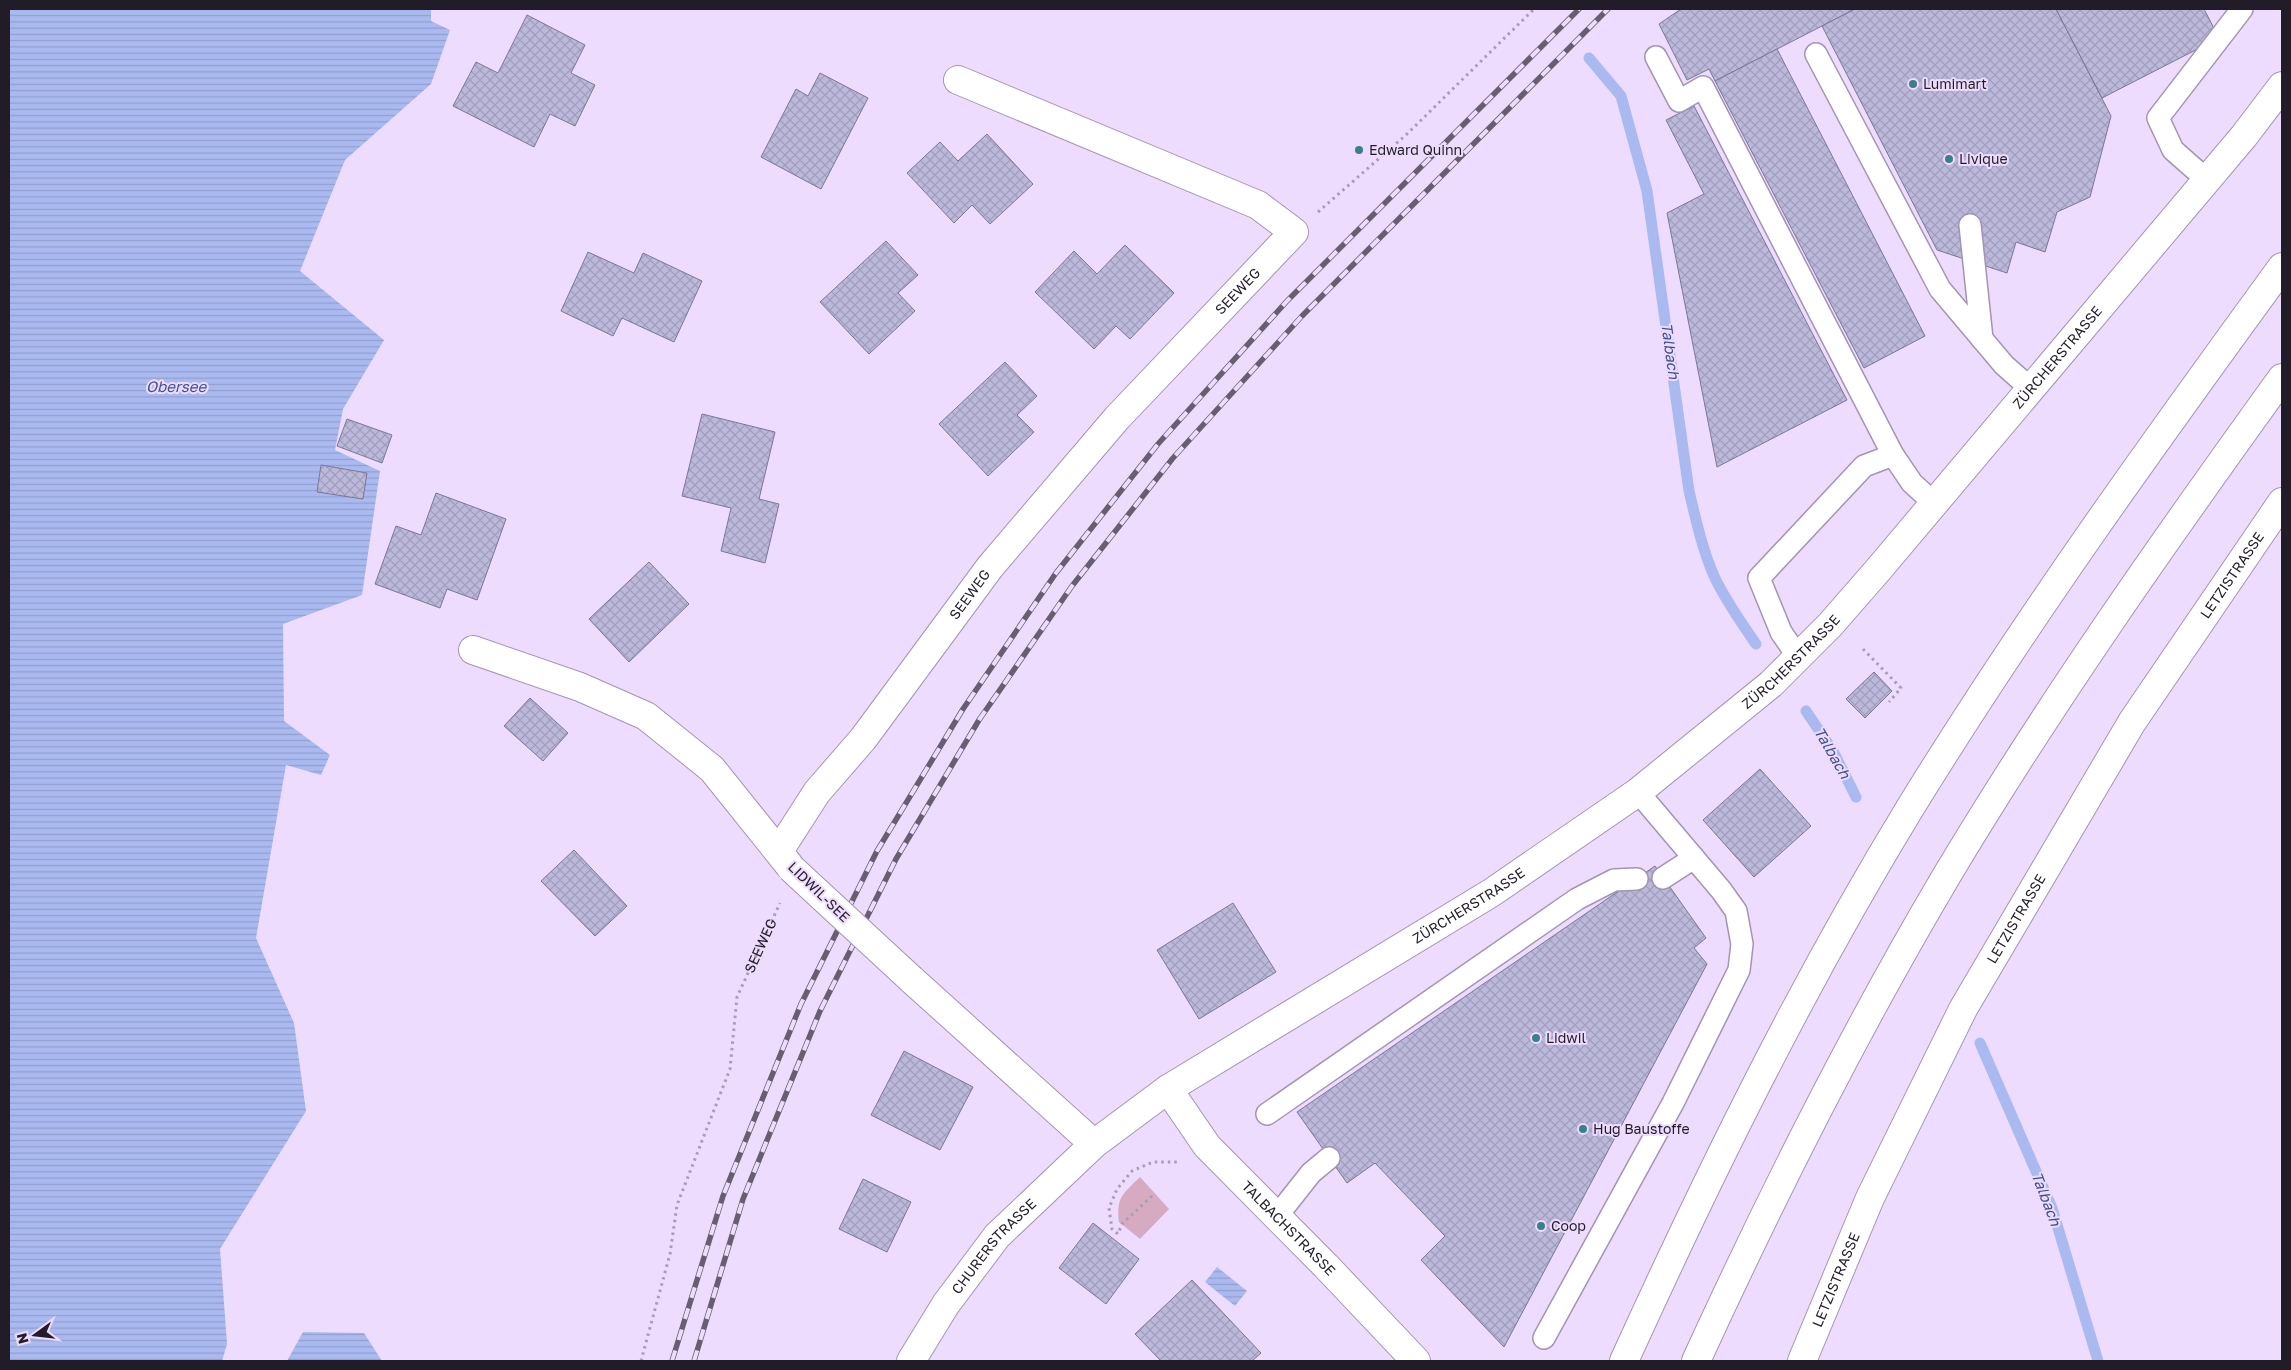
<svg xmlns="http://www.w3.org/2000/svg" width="2291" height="1370" font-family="'Golos Text',sans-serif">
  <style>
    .garden { fill: #d6abc2 }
    .water { fill: url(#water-rules) }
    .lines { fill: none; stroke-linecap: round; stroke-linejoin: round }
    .stream { stroke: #aabaf0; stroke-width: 11 }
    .building { fill: url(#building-cross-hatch); stroke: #7b7798 }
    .service-casing { stroke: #a494b4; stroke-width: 24 }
    .minor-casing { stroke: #a494b4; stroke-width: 30 }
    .primary-casing { stroke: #a494b4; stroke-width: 30 }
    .motorway-casing { stroke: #a494b4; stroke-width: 30 }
    .path { stroke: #aa9cb6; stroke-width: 3; stroke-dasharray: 2.5 4; stroke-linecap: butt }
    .service { stroke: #fff; stroke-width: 21 }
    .minor { stroke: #fff; stroke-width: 28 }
    .primary { stroke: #fff; stroke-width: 28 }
    .motorway { stroke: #fff; stroke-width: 28 }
    .rail-casing { stroke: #685e71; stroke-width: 5.5 }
    .rail { stroke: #eddcfd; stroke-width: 4; stroke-dasharray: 11; stroke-linecap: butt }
    .minor-bridge-casing { stroke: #a494b4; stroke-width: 30; stroke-linecap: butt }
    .minor-bridge { stroke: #fff; stroke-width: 28 }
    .poi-dot { fill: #3b7e8e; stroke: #eddcfd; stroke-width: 2 }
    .labels { text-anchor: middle; stroke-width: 4; stroke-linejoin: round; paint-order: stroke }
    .poi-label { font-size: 14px; fill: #221c28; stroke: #eddcfd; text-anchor: start }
    .street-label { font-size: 14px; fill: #221c28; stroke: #eddcfd }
    .water-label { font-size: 15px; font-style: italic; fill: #404f90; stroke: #eddcfd }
  </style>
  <defs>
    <pattern id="water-rules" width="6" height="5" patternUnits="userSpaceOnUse" patternTransform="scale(1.25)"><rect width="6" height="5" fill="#aabaf0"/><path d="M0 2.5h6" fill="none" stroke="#929fce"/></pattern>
    <pattern id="building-cross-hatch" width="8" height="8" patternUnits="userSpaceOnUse" patternTransform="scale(1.25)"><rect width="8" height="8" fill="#bcb8db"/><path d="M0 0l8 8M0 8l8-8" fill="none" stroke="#a19ebc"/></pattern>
  </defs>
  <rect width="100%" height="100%" fill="#eddcfd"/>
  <path class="garden" d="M1140,1177L1169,1209L1140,1239L1119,1222C1116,1197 1123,1194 1140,1177Z"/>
  <g class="water">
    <path d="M9,9H431V21L450,30L431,84L345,160L300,271L384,340L343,409L335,450L380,471L362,595L283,624L284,721L330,755L321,775L286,765L256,938L294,1023L306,1111L220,1249L227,1344L222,1361H9Z"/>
    <path d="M1217,1267L1247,1291L1235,1306L1205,1282Z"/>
    <path d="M303,1332L364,1333L382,1361H287Z"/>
  </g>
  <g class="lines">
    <g class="stream">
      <path d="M1589,58L1621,96L1647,191L1689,491C1696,520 1702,548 1714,576C1725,600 1741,622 1756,644"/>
      <path d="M1806,711L1833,751L1856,797"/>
      <path d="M1980,1043L2052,1208L2098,1361"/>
    </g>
  </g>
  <g class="building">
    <path d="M1681,9H1855L1715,81L1709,69L1687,80L1659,24Z"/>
    <path d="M1855,9H2056L2111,116L2090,197L2057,212L2045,252L2016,242L2007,273L1937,250L1822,26Z"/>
    <path d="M2056,9H2204L2219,38L2102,98Z"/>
    <path d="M527,15L585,45L571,73L595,85L575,126L550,114L534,147L453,106L476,62L498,73Z"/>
    <path d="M1777,49L1925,336L1864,368L1715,81Z"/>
    <path d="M820,73L868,98L821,189L761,157L796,89L808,96Z"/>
    <path d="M1694,106L1847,400L1717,467L1667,213L1704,194L1666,120Z"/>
    <path d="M987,134L1033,184L990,224L972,205L954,223L907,173L940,142L958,161Z"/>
    <path d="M886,241L918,275L898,293L915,311L869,354L820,302Z"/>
    <path d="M1125,245L1174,293L1130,339L1116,326L1094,349L1035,292L1074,251L1097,274Z"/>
    <path d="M588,252L634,273L643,253L702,281L674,342L622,318L613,336L561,311Z"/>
    <path d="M1005,362L1037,396L1017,415L1034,432L988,476L939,424Z"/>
    <path d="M702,414L775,432L759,499L779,504L765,563L721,551L731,508L682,496Z"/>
    <path d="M347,419L392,435L382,463L337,446Z"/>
    <path d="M321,465L367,473L363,499L317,492Z"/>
    <path d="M436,493L506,519L477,600L447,589L440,608L375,584L396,526L421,535Z"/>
    <path d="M649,562L689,604L629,662L589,619Z"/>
    <path d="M1874,672L1892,691L1865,718L1846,699Z"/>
    <path d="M530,698L568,733L543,761L504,726Z"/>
    <path d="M1760,769L1811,826L1754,877L1703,820Z"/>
    <path d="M574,850L627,906L595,936L541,881Z"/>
    <path d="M1655,866L1706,938L1694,948L1707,964L1504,1347L1421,1260L1445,1236L1375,1163L1347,1183L1297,1112Z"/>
    <path d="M1233,903L1276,972L1199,1019L1157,950Z"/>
    <path d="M904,1051L973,1087L940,1150L871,1115Z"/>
    <path d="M863,1179L911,1202L887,1252L839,1229Z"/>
    <path d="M1093,1223L1139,1259L1106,1304L1059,1268Z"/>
    <path d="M1192,1280L1261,1353L1252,1361H1161L1135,1334Z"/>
  </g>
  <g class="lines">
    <g class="service-casing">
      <g id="service">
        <path d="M1816,54L1940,289L2004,365L2031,389"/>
        <path d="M1656,57L1679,101L1703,87L1893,455L1912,483L1935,504"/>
        <path d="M2207,180L2173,150L2158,118L2242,9"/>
        <path d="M1970,225L1982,339"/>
        <path d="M1798,657L1781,632L1759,578L1864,466L1893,455"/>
        <path d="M1663,878L1694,858"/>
        <path d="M1267,1114L1577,899L1614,880L1637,879"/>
        <path d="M1277,1216L1311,1173L1329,1158"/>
        <path d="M1544,1338L1673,1103L1739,970L1742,944L1736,911L1721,890L1638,792"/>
      </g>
    </g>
    <g class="minor-casing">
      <g id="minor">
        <path d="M473,650L580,687L646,716L712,769L789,865"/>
        <path id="s2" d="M779,851L817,792L863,739L990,567L1117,418L1294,232L1258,205L958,80"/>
        <path d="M911,979L1094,1144"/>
        <path id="s3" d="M1168,1089L1207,1146L1326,1266L1416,1361"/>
        <path id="s4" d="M1802,1361L1870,1198L1963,1009L2132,722L2282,502"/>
      </g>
    </g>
    <g class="primary-casing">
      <g id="primary">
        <path id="s5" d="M911,1361L946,1304L997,1236L1094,1144L1168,1089L1491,893L1638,792L1771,684L1830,625L1878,570L2244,136L2282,86"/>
      </g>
    </g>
    <g class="motorway-casing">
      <g id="motorway">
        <path d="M1624,1361C1710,1172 1802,985 1910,808C2025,621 2153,444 2282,267"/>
        <path d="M1696,1361C1772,1195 1854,1032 1947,875C2050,703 2165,540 2282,378"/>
      </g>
    </g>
    <g class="path">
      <path d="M1318,212L1407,134L1534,9"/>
      <path d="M1863,649L1901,688L1889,702"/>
      <path d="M1152,1196L1122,1224L1118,1234L1112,1229L1109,1208L1117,1189L1132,1171L1153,1162H1177"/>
      <path id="s1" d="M641,1361L670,1254L677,1205L730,1069L737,997L780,903"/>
    </g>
    <use href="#service" class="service"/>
    <use href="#minor" class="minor"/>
    <use href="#primary" class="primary"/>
    <use href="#motorway" class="motorway"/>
    <g class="rail-casing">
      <g id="rail">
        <path d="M672,1361L723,1196L801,1004L877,851L963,709L1056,573L1158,444L1287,301L1579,9"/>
        <path d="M694,1361L743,1199L820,1011L896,859L979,720L1072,586L1173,458L1302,316L1608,9"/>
      </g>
    </g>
    <use href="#rail" class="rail"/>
    <g class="minor-bridge-casing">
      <path id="minor-bridge" d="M791,868L911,979"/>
    </g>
    <use href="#minor-bridge" class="minor-bridge"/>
  </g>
  <g class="poi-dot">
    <circle cx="1913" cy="84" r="5"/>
    <circle cx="1359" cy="150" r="5"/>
    <circle cx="1949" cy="159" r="5"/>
    <circle cx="1536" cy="1038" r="5"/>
    <circle cx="1583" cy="1129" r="5"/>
    <circle cx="1541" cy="1226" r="5"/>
  </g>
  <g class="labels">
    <g class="poi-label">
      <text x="1923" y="89">Lumimart</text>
      <text x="1369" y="155">Edward Quinn</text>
      <text x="1959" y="164">Livique</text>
      <text x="1546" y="1043">Lidwil</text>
      <text x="1593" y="1134">Hug Baustoffe</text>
      <text x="1551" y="1231">Coop</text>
    </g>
    <g class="street-label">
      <text dy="5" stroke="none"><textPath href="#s2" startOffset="725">SEEWEG</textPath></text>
      <text dy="5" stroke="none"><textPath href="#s5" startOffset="1540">ZÜRCHERSTRASSE</textPath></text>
      <text dy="5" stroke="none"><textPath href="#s4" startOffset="898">LETZISTRASSE</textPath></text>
      <text dy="5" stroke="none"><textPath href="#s2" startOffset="320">SEEWEG</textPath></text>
      <text dy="5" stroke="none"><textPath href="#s5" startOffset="1135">ZÜRCHERSTRASSE</textPath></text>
      <text transform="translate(819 892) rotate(44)" y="5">LIDWIL-SEE</text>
      <text dy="5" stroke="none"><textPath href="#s5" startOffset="730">ZÜRCHERSTRASSE</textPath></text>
      <text dy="5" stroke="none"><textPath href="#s4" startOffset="492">LETZISTRASSE</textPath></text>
      <text dy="5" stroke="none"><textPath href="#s1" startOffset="435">SEEWEG</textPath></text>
      <text dy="5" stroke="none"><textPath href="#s3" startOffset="185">TALBACHSTRASSE</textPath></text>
      <text dy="5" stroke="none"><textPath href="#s5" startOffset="142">CHURERSTRASSE</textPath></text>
      <text dy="5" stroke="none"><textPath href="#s4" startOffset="88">LETZISTRASSE</textPath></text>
    </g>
    <g class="water-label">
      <text transform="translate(1670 351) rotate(82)" y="5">Talbach</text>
      <text x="176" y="392">Obersee</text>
      <text transform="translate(1832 753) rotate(60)" y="5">Talbach</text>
      <text transform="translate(2046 1199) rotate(69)" y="5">Talbach</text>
    </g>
  </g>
  <rect width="2291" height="1370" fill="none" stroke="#221c28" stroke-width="20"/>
  <g transform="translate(35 1335) rotate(255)" stroke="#eddcfd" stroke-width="4" paint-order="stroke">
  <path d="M0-4L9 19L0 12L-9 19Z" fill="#221c28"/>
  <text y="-8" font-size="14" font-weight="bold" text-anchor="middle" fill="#221c28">N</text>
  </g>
</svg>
